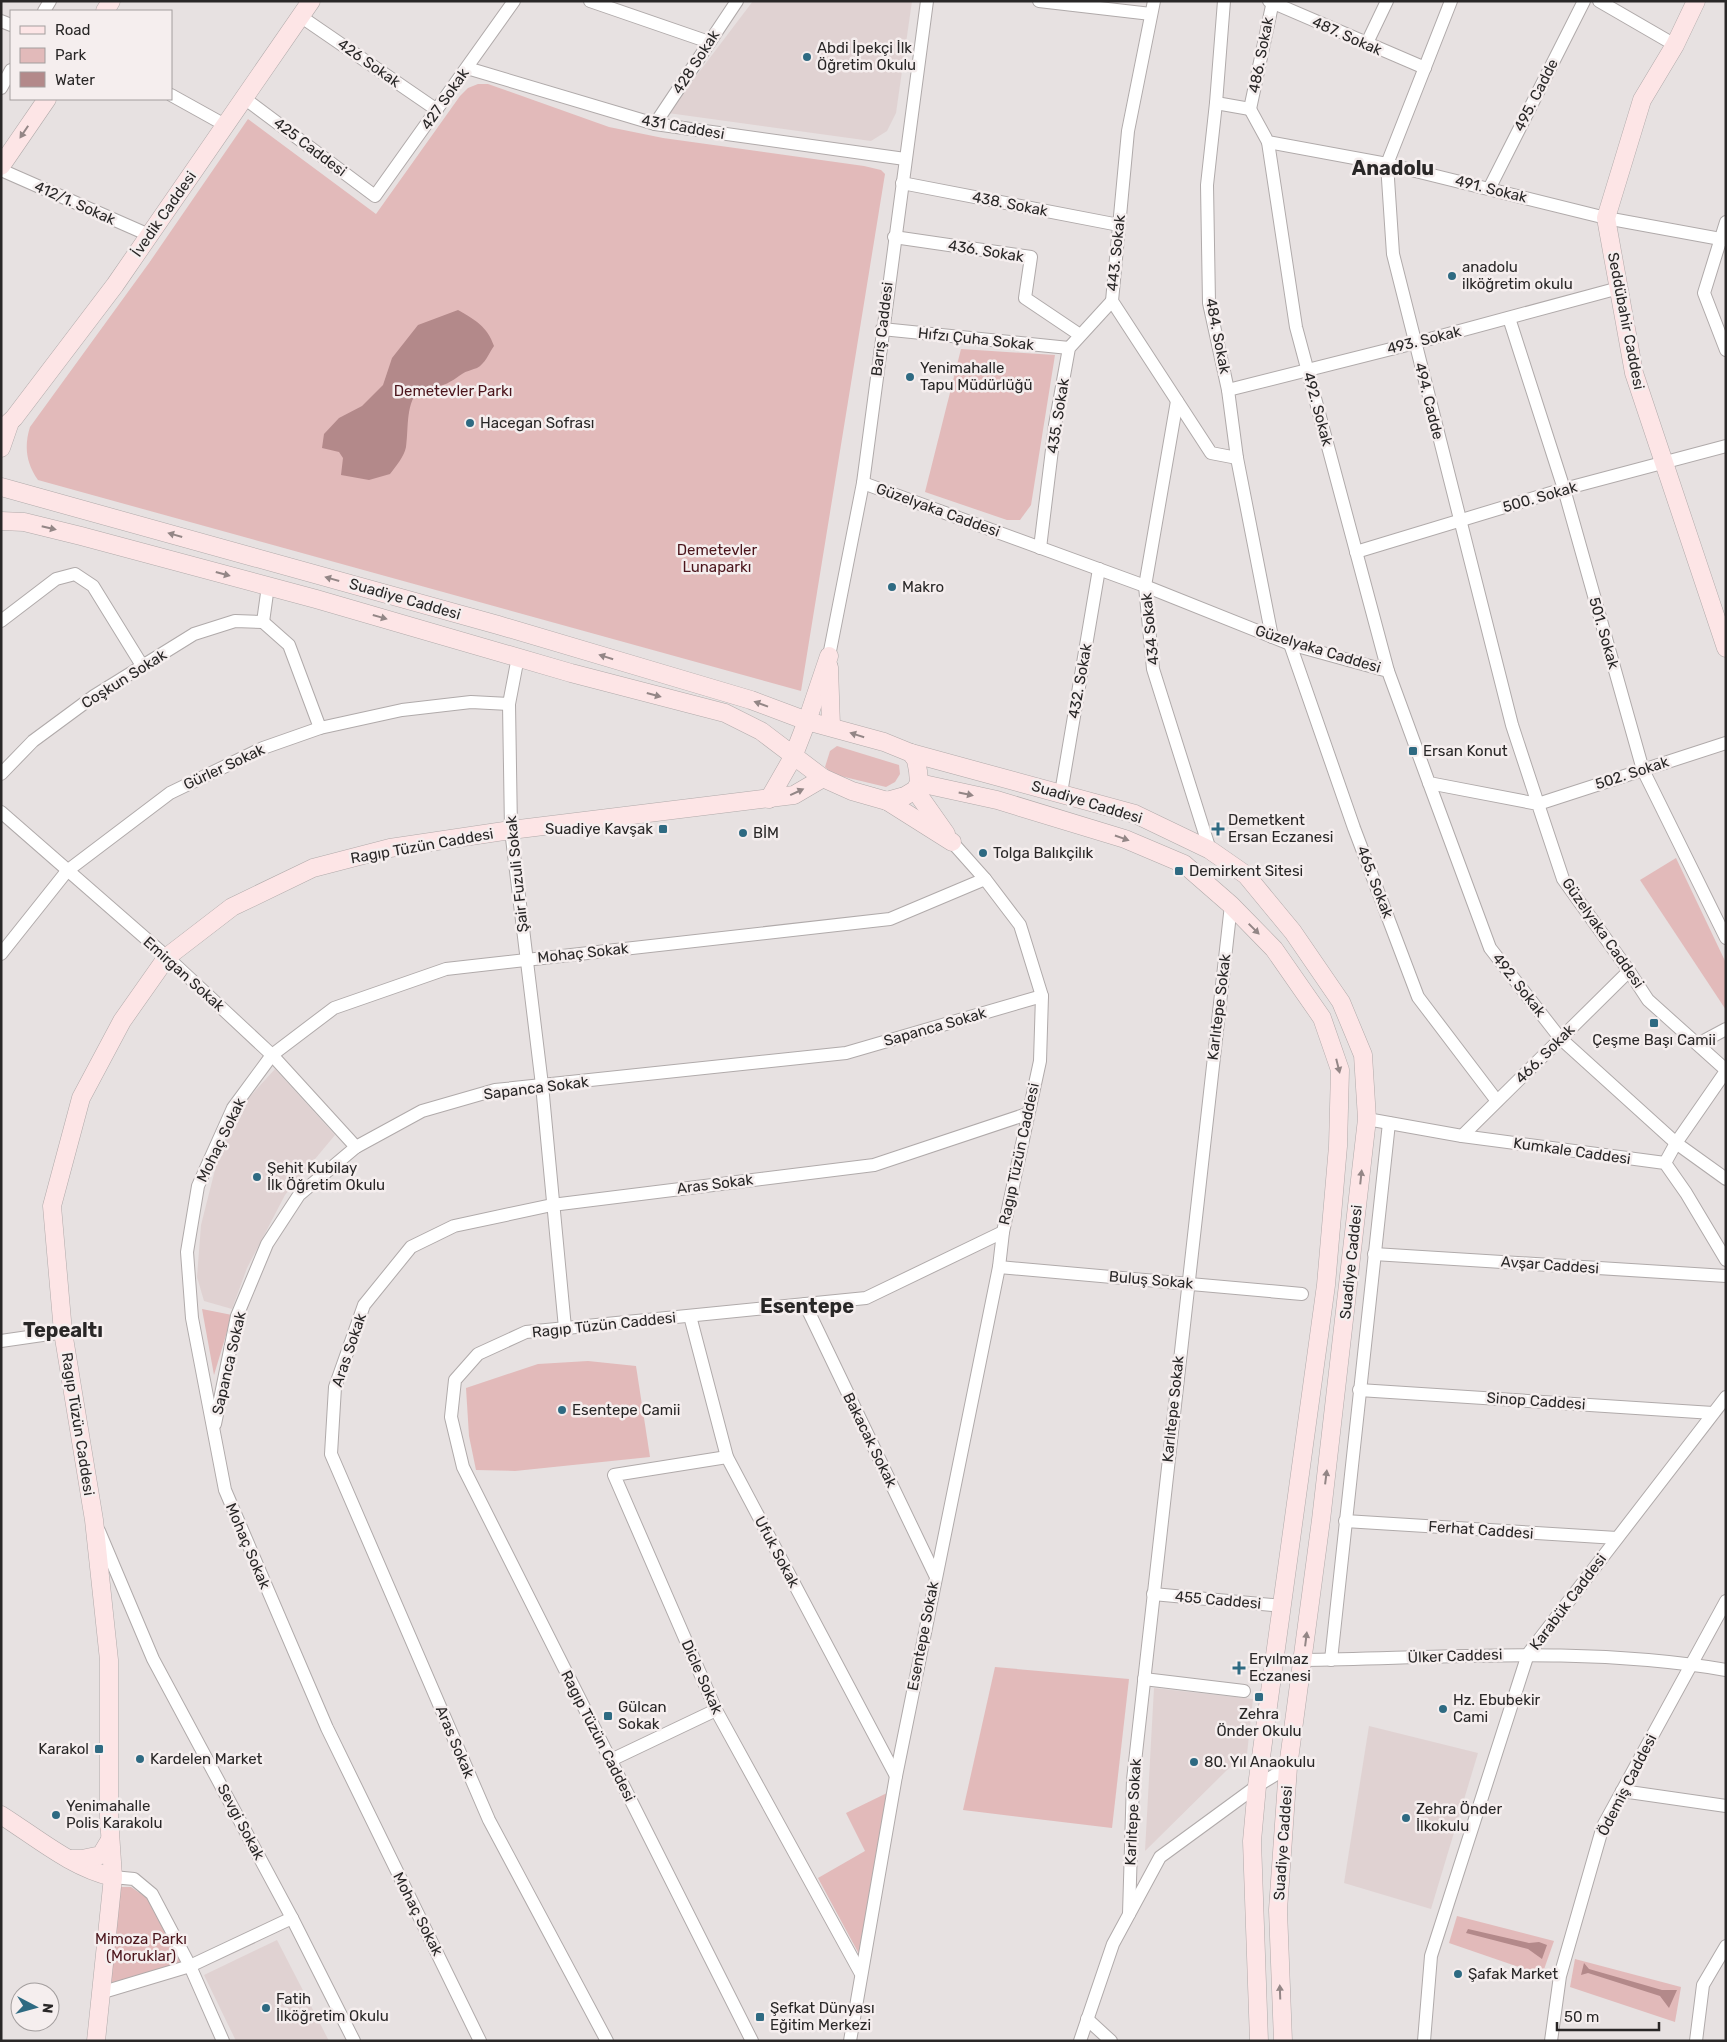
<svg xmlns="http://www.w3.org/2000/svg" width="1727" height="2042" font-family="Rubik,sans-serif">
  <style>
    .built { fill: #e0d2d2 }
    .green { fill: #e2baba }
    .water { fill: #b3898a }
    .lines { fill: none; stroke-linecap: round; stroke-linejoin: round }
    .street-casing { stroke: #b0aaaa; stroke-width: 14 }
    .secondary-casing { stroke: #b0aaaa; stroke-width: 19 }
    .street { stroke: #fff; stroke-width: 12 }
    .secondary { stroke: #fde5e6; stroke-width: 18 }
    .oneway { fill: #938686 }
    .poi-dot { fill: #2e6a82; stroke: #f5eeee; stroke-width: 2 }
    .labels { text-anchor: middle; stroke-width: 5; stroke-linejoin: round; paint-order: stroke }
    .street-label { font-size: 15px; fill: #292727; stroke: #f5eeee }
    .poi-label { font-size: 15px; fill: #292727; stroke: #f5eeee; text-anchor: start }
    .park-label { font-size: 15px; fill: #4b151c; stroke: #f5eeee }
    .district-label { font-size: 20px; font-weight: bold; fill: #292727; stroke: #f5eeee }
  </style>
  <rect width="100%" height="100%" fill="#e7e1e1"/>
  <g class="built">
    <path d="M753,1H912L896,113L887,131L871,141L668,113Z"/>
    <path d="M275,1069L335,1135L285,1195L247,1268L232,1309L204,1301L197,1277L201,1225L218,1158L245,1102Z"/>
    <path d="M1154,1688L1253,1699L1247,1754L1227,1770L1145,1851Z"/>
    <path d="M1369,1726L1478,1753L1431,1909L1344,1883Z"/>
    <path d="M277,1940L329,2041H236L204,1975Z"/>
  </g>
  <g class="green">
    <path d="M478,84H488L609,127L663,138L864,166L881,170L885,174L801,691L38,480C26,463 24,446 30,427L149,263L248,119L376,214L460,96L468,88Z"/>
    <path d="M961,349L1055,355L1031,505L1020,520H1007L925,492Z"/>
    <path d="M837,746L899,765L900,774L895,782L886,787L832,774L825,767L830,751Z"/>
    <path d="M1676,858L1726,963V1010L1640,880Z"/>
    <path d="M202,1309L232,1315L214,1375Z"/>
    <path d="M588,1361L636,1366L650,1457L515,1471L476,1470L469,1436L466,1388L538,1364Z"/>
    <path d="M995,1667L1129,1679L1112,1828L963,1810Z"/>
    <path d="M887,1793L859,1954L818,1878L865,1851L846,1813Z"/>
    <path d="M120,1887H131L147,1898L184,1965L109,1987Z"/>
    <path d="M1457,1916L1554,1941L1542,1975L1449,1943Z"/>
    <path d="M1575,1959L1681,1987L1675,2022L1570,1987Z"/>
  </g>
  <g class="water">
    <path d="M458,310C475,320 487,326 494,346C489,353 485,364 477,368C472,370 466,371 462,374C445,386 442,387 421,387C405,403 409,426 406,447C404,457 396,466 390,474L369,480L341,475L343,458L339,452L322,448L324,434L339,418L362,406L383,385L392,358L418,325Z"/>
    <path d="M1468,1929L1529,1943L1539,1942L1547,1945L1542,1959L1528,1949L1466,1933Z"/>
    <path d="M1584,1963L1589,1969L1662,1990H1677L1669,2008L1660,1996L1588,1973L1581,1975Z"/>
  </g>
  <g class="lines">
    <g class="street-casing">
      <g id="street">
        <path d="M590,1L709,42"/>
        <path d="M1039,1L1151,14"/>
        <path d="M1154,1L1128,131L1112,301L1211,453L1237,458"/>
        <path d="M1224,1L1216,103L1207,185L1209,303L1228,390L1237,458L1272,637"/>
        <path d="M1269,1L1425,68"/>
        <path d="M1451,1L1387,164L1393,254L1512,725L1538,804L1726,743"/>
        <path d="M1599,1L1675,45"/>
        <path d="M44,11L50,1"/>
        <path d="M300,16L437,110"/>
        <path d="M1,21L11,25"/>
        <path d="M1366,45L1387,1"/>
        <path d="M467,68L655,124L905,159"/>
        <path d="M1,88L11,70"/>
        <path d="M171,95L225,125"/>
        <path d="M244,98L375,196L514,1"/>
        <path d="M1216,103L1250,109"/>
        <path d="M1250,109L1268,142L1387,164L1606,218L1726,240"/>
        <path d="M1250,109L1273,1"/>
        <path d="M655,124L737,1"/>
        <path d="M1268,142L1296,327L1388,671"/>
        <path d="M1,170L149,235"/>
        <path d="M902,183L1119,225"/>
        <path d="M1489,189L1584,1"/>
        <path d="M1726,222L1704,293L1726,350"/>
        <path d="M894,237L1031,257L1025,298L1080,335"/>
        <path d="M1509,318L1564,489L1643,770L1726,938"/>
        <path d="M882,329L1069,348"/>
        <path d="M1228,390L1415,343L1619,288"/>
        <path d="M1177,401L1145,586L1153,669L1210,850"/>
        <path d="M863,483L1145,586L1290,644L1388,671L1429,783L1538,804L1563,879L1629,971L1648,1000L1726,1070"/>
        <path d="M1040,548L1055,425L1069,348L1112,301"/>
        <path d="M1356,552L1564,489L1726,446"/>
        <path d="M1,621L56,579L75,574L93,586L143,667"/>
        <path d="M263,622L289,645L320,728"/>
        <path d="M263,622L268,586"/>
        <path d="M1290,644L1354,828L1418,997L1497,1101"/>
        <path d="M829,656L863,483L927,1"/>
        <path d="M518,657L509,704L511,830L542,1085L565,1328"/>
        <path d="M1,774L33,741L94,696L194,634L235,621L263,622"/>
        <path d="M1429,783L1490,948L1560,1038L1676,1143L1726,1179"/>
        <path d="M1061,793L1099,569"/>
        <path d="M1,812L167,957L272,1055L356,1147"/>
        <path d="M1,954L67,871L170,793L263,748L320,728L402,710L471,702L509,704"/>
        <path d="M1698,1044L1726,1029"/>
        <path d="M1367,1119L1462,1136L1665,1163L1686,1193L1726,1260"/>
        <path d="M1462,1136L1629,971"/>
        <path d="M1665,1163L1676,1143L1726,1071"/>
        <path d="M1374,1254L1726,1276"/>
        <path d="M999,1267L1302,1294"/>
        <path d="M805,1304L935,1575"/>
        <path d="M690,1316L727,1457L896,1776"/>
        <path d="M1,1341L63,1332"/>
        <path d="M1359,1390L1713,1413"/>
        <path d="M215,1424L237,1316L267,1244L299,1195L356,1147L422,1111L495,1090L846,1053L1042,996"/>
        <path d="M727,1457L614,1475L716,1710L860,1972"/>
        <path d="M1345,1521L1617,1538"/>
        <path d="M99,1531L153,1659L292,1918L354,2041"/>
        <path d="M1153,1594L1283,1606"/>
        <path d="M1303,1660C1444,1658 1586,1646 1726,1670"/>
        <path d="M1331,1660L1389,1123"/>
        <path d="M1144,1679L1244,1691"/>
        <path d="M611,1760L716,1710"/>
        <path d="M1622,1791L1726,1806"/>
        <path d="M113,1877L134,1879L152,1894L190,1966L223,2041"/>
        <path d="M1129,1914L1133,1780L1231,905"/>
        <path d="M100,1993L190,1966L292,1918"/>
        <path d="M1087,2019L1111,2041"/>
        <path d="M480,2041L327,1728L225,1490L192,1318L187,1252L198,1186L233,1108L272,1055L334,1008L446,969L890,919L985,879"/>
        <path d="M607,2041L489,1820L331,1454L335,1387L364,1305L411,1247L454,1226L552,1205L874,1165L1027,1114"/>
        <path d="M752,2041L463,1467L451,1417L455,1380L478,1354L526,1332L866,1298L1003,1232"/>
        <path d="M850,2041L896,1776L999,1267L1003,1232L1040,1061L1042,996L1020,925L985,879L952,842"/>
        <path d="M1080,2041L1113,1944L1160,1857L1257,1786L1288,1767"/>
        <path d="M1424,2041L1431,1956L1528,1654L1726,1397"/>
        <path d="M1551,2041L1560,1976L1603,1826L1726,1601"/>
        <path d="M1696,2041L1703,1985L1726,1946"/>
      </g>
    </g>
    <g class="secondary-casing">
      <g id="secondary">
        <path d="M1696,1L1675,45L1642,100L1606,218L1634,373L1726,648"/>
        <path d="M105,11L111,1"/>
        <path d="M1,166L47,99"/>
        <path d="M1,430L14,418L115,285L311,1"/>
        <path d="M1,448L10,422"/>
        <path d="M1,487L498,625L751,700L807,721L829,656"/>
        <path d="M1,521L24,522L81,536L316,599L571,673L725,713L761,731L823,778L852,791L887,801L905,796L915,790L919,783L918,771L916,760L911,753L884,742L807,721L793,757L769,799"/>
        <path d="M829,667L831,726"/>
        <path d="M911,753L1135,814L1210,850L1246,875L1293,932L1341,1002L1363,1055L1367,1119L1321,1520L1288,1767L1278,1910L1283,2041"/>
        <path d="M919,783L997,800L1125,839L1184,864L1231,905L1274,949L1322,1018L1340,1070L1338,1146L1326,1285L1257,1786L1252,1841L1259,2041"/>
        <path d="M915,790L946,834"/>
        <path d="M887,801L952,842"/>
        <path d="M1,1815C36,1837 72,1868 113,1877"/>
        <path d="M70,1859H82L101,1855L110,1840"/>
        <path d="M96,2041L113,1877L109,1817V1660L94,1520L63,1332L52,1206L81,1098L122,1021L167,957L232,907L313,868L390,848L511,830L794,795L823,778"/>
      </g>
    </g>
    <use href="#street" class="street"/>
    <use href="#secondary" class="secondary"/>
  </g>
  <defs><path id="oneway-solid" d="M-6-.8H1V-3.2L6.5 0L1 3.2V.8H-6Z" transform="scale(1.25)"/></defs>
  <g class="oneway">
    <use href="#oneway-solid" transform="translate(24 132) rotate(124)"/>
    <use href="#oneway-solid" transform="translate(49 528) rotate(13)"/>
    <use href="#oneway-solid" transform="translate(175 535) rotate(-164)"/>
    <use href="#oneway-solid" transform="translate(223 574) rotate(15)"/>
    <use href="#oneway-solid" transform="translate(332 579) rotate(-164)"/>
    <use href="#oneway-solid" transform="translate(380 617) rotate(16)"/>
    <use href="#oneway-solid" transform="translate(606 657) rotate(-163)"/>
    <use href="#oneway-solid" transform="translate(654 695) rotate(15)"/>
    <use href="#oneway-solid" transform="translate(761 704) rotate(-160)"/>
    <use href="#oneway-solid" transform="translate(857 735) rotate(-163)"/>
    <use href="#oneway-solid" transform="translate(797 792) rotate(-25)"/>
    <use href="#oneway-solid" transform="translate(966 794) rotate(12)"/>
    <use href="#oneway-solid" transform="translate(1122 838) rotate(19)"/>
    <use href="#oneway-solid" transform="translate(1254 929) rotate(45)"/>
    <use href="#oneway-solid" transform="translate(1338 1066) rotate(76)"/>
    <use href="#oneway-solid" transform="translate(1361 1177) rotate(-84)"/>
    <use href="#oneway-solid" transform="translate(1326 1477) rotate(-83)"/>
    <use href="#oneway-solid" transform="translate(1306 1639) rotate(-83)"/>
    <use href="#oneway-solid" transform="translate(1280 1992) rotate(-92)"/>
  </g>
  <g class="poi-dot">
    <circle cx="807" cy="57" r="5"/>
    <circle cx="1452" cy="276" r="5"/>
    <circle cx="910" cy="377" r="5"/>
    <circle cx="470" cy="423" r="5"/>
    <circle cx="892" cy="587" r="5"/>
    <rect x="1408" y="746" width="10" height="10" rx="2.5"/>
    <rect x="658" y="824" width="10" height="10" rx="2.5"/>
    <path d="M1215.5 821.5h5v5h5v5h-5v5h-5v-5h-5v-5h5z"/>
    <circle cx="743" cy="833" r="5"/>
    <circle cx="983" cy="853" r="5"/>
    <rect x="1174" y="866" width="10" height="10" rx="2.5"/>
    <rect x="1649" y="1018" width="10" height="10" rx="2.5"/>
    <circle cx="257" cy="1177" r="5"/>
    <circle cx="562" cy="1410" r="5"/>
    <path d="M1236.5 1660.5h5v5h5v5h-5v5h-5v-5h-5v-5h5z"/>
    <rect x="1254" y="1692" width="10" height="10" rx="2.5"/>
    <circle cx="1443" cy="1709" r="5"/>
    <rect x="603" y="1711" width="10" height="10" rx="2.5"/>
    <rect x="94" y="1744" width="10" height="10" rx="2.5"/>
    <circle cx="140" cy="1759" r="5"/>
    <circle cx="1194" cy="1762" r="5"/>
    <circle cx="56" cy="1815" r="5"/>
    <circle cx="1406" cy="1818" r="5"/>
    <circle cx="1458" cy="1974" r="5"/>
    <circle cx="266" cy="2008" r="5"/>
    <rect x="755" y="2012" width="10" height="10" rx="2.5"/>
  </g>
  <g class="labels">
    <g class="street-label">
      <text transform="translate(1347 36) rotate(24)" y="5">487. Sokak</text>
      <text transform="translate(1261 55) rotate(-79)" y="5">486. Sokak</text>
      <text transform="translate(696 62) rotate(-57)" y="5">428 Sokak</text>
      <text transform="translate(369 63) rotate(35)" y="5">426 Sokak</text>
      <text transform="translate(1536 95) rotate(-63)" y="5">495. Cadde</text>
      <text transform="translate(445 99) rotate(-55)" y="5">427 Sokak</text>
      <text transform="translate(683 127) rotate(10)" y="5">431 Caddesi</text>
      <text transform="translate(310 147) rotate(37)" y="5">425 Caddesi</text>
      <text transform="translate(1491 189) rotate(14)" y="5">491. Sokak</text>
      <text transform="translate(75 203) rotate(24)" y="5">412/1. Sokak</text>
      <text transform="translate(1010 204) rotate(11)" y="5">438. Sokak</text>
      <text transform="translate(164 214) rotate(-55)" y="5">İvedik Caddesi</text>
      <text transform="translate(986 251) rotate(9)" y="5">436. Sokak</text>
      <text transform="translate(1116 253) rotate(-84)" y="5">443. Sokak</text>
      <text transform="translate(1626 321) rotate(79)" y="5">Seddübahir Caddesi</text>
      <text transform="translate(882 329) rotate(-83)" y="5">Barış Caddesi</text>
      <text transform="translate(1218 336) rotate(79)" y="5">484. Sokak</text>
      <text transform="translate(976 339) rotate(6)" y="5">Hıfzı Çuha Sokak</text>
      <text transform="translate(1424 340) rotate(-14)" y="5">493. Sokak</text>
      <text transform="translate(1429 401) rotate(76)" y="5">494. Cadde</text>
      <text transform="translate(1318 409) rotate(75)" y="5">492. Sokak</text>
      <text transform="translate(1058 416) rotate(-81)" y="5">435. Sokak</text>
      <text transform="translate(1540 497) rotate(-16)" y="5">500. Sokak</text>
      <text transform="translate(938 510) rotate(20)" y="5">Güzelyaka Caddesi</text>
      <text transform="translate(405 599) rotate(16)" y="5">Suadiye Caddesi</text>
      <text transform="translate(1150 629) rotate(-96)" y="5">434 Sokak</text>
      <text transform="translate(1604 633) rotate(74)" y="5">501. Sokak</text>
      <text transform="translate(1318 649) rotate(17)" y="5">Güzelyaka Caddesi</text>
      <text transform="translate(124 679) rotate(-32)" y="5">Coşkun Sokak</text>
      <text transform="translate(1080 681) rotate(-80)" y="5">432. Sokak</text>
      <text transform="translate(224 767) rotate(-25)" y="5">Gürler Sokak</text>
      <text transform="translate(1632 773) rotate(-18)" y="5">502. Sokak</text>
      <text transform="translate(1087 802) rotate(17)" y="5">Suadiye Caddesi</text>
      <text transform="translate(422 846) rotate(-10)" y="5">Ragıp Tüzün Caddesi</text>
      <text transform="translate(517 874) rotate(-96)" y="5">Şair Fuzuli Sokak</text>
      <text transform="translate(1375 882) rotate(69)" y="5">465. Sokak</text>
      <text transform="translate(1603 933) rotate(55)" y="5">Güzelyaka Caddesi</text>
      <text transform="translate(583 953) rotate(-6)" y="5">Mohaç Sokak</text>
      <text transform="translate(184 974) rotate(42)" y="5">Emirgan Sokak</text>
      <text transform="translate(1519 985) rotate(52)" y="5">492. Sokak</text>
      <text transform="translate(1219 1007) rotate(-83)" y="5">Karlıtepe Sokak</text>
      <text transform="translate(935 1027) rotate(-16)" y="5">Sapanca Sokak</text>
      <text transform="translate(1545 1054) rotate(-45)" y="5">466. Sokak</text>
      <text transform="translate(536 1088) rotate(-7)" y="5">Sapanca Sokak</text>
      <text transform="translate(221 1140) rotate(-64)" y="5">Mohaç Sokak</text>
      <text transform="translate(1572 1151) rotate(8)" y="5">Kumkale Caddesi</text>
      <text transform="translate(1019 1154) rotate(-78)" y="5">Ragıp Tüzün Caddesi</text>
      <text transform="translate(715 1184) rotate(-7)" y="5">Aras Sokak</text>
      <text transform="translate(1351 1262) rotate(-84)" y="5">Suadiye Caddesi</text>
      <text transform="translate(1550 1265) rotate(4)" y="5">Avşar Caddesi</text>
      <text transform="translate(1151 1280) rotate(5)" y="5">Buluş Sokak</text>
      <text transform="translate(604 1325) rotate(-6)" y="5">Ragıp Tüzün Caddesi</text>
      <text transform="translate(349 1350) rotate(-71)" y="5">Aras Sokak</text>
      <text transform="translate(229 1363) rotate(-77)" y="5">Sapanca Sokak</text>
      <text transform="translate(1536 1401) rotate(4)" y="5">Sinop Caddesi</text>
      <text transform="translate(1173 1409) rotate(-84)" y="5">Karlıtepe Sokak</text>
      <text transform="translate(78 1424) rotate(81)" y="5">Ragıp Tüzün Caddesi</text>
      <text transform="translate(870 1440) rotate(64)" y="5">Bakacak Sokak</text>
      <text transform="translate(1481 1530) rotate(4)" y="5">Ferhat Caddesi</text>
      <text transform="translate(248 1546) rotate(67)" y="5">Mohaç Sokak</text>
      <text transform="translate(777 1552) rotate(62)" y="5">Ufuk Sokak</text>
      <text transform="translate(1218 1600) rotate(5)" y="5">455 Caddesi</text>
      <text transform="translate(1568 1602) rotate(-53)" y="5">Karabük Caddesi</text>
      <text transform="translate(923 1636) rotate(-79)" y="5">Esentepe Sokak</text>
      <text transform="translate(1455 1656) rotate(-2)" y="5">Ülker Caddesi</text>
      <text transform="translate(702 1677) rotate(66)" y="5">Dicle Sokak</text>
      <text transform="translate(598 1736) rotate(63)" y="5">Ragıp Tüzün Caddesi</text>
      <text transform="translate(455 1742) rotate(67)" y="5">Aras Sokak</text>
      <text transform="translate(1627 1785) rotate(-63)" y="5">Ödemiş Caddesi</text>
      <text transform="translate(1133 1812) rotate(-87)" y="5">Karlıtepe Sokak</text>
      <text transform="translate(241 1822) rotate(62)" y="5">Sevgi Sokak</text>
      <text transform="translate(1283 1843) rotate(-86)" y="5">Suadiye Caddesi</text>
      <text transform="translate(418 1914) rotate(63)" y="5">Mohaç Sokak</text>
    </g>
    <g class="poi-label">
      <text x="817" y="53">Abdi İpekçi İlk<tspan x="817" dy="17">Öğretim Okulu</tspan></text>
      <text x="1462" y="272">anadolu<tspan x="1462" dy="17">ilköğretim okulu</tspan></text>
      <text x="920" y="373">Yenimahalle<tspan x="920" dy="17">Tapu Müdürlüğü</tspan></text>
      <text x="480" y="428">Hacegan Sofrası</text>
      <text x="902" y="592">Makro</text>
      <text x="1423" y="756">Ersan Konut</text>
      <text x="1228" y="825">Demetkent<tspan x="1228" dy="17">Ersan Eczanesi</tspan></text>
      <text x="653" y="834" text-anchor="end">Suadiye Kavşak</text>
      <text x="753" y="838">BİM</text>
      <text x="993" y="858">Tolga Balıkçilık</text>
      <text x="1189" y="876">Demirkent Sitesi</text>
      <text x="1654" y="1045" text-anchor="middle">Çeşme Başı Camii</text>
      <text x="267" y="1173">Şehit Kubilay<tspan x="267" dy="17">İlk Öğretim Okulu</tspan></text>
      <text x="572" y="1415">Esentepe Camii</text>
      <text x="1249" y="1664">Eryılmaz<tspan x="1249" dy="17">Eczanesi</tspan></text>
      <text x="1453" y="1705">Hz. Ebubekir<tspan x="1453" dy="17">Cami</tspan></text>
      <text x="618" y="1712">Gülcan<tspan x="618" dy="17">Sokak</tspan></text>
      <text x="1259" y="1719" text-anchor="middle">Zehra<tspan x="1259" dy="17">Önder Okulu</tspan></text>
      <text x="89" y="1754" text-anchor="end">Karakol</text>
      <text x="150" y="1764">Kardelen Market</text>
      <text x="1204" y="1767">80. Yıl Anaokulu</text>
      <text x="66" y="1811">Yenimahalle<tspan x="66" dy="17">Polis Karakolu</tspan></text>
      <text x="1416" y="1814">Zehra Önder<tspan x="1416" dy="17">İlkokulu</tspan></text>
      <text x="1468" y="1979">Şafak Market</text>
      <text x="276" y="2004">Fatih<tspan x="276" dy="17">İlköğretim Okulu</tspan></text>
      <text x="770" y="2013">Şefkat Dünyası<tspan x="770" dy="17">Eğitim Merkezi</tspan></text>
    </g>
    <g class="park-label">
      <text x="453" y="396">Demetevler Parkı</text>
      <text x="717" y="555">Demetevler<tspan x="717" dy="17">Lunaparkı</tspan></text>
      <text x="141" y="1944">Mimoza Parkı<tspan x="141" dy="17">(Moruklar)</tspan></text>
    </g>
    <g class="district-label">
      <text x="1393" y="175">Anadolu</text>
      <text x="807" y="1313">Esentepe</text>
      <text x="63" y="1337">Tepealtı</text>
    </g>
  </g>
  <rect width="1727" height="2042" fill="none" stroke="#292727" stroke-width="5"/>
  <rect x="10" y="10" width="162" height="90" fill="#f5eeee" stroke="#a39e9e"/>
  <rect x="20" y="26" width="25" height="8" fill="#fde5e6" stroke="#a39e9e"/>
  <text x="55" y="35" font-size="15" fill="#292727">Road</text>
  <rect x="20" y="48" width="25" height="15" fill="#e2baba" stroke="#a39e9e"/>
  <text x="55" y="60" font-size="15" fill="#292727">Park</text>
  <rect x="20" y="72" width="25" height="15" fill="#b3898a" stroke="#a39e9e"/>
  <text x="55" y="85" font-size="15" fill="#292727">Water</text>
  <g transform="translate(35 2007) rotate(96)"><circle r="24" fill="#f5eeee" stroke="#a39e9e"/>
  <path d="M0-4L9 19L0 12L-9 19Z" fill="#2e6a82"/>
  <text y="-8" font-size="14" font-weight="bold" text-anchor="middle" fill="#292727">N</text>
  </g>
  <path d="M1557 2022v8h102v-8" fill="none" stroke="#292727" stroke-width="2.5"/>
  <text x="1564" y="2022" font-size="15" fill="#292727" stroke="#f5eeee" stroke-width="4" paint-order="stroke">50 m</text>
</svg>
